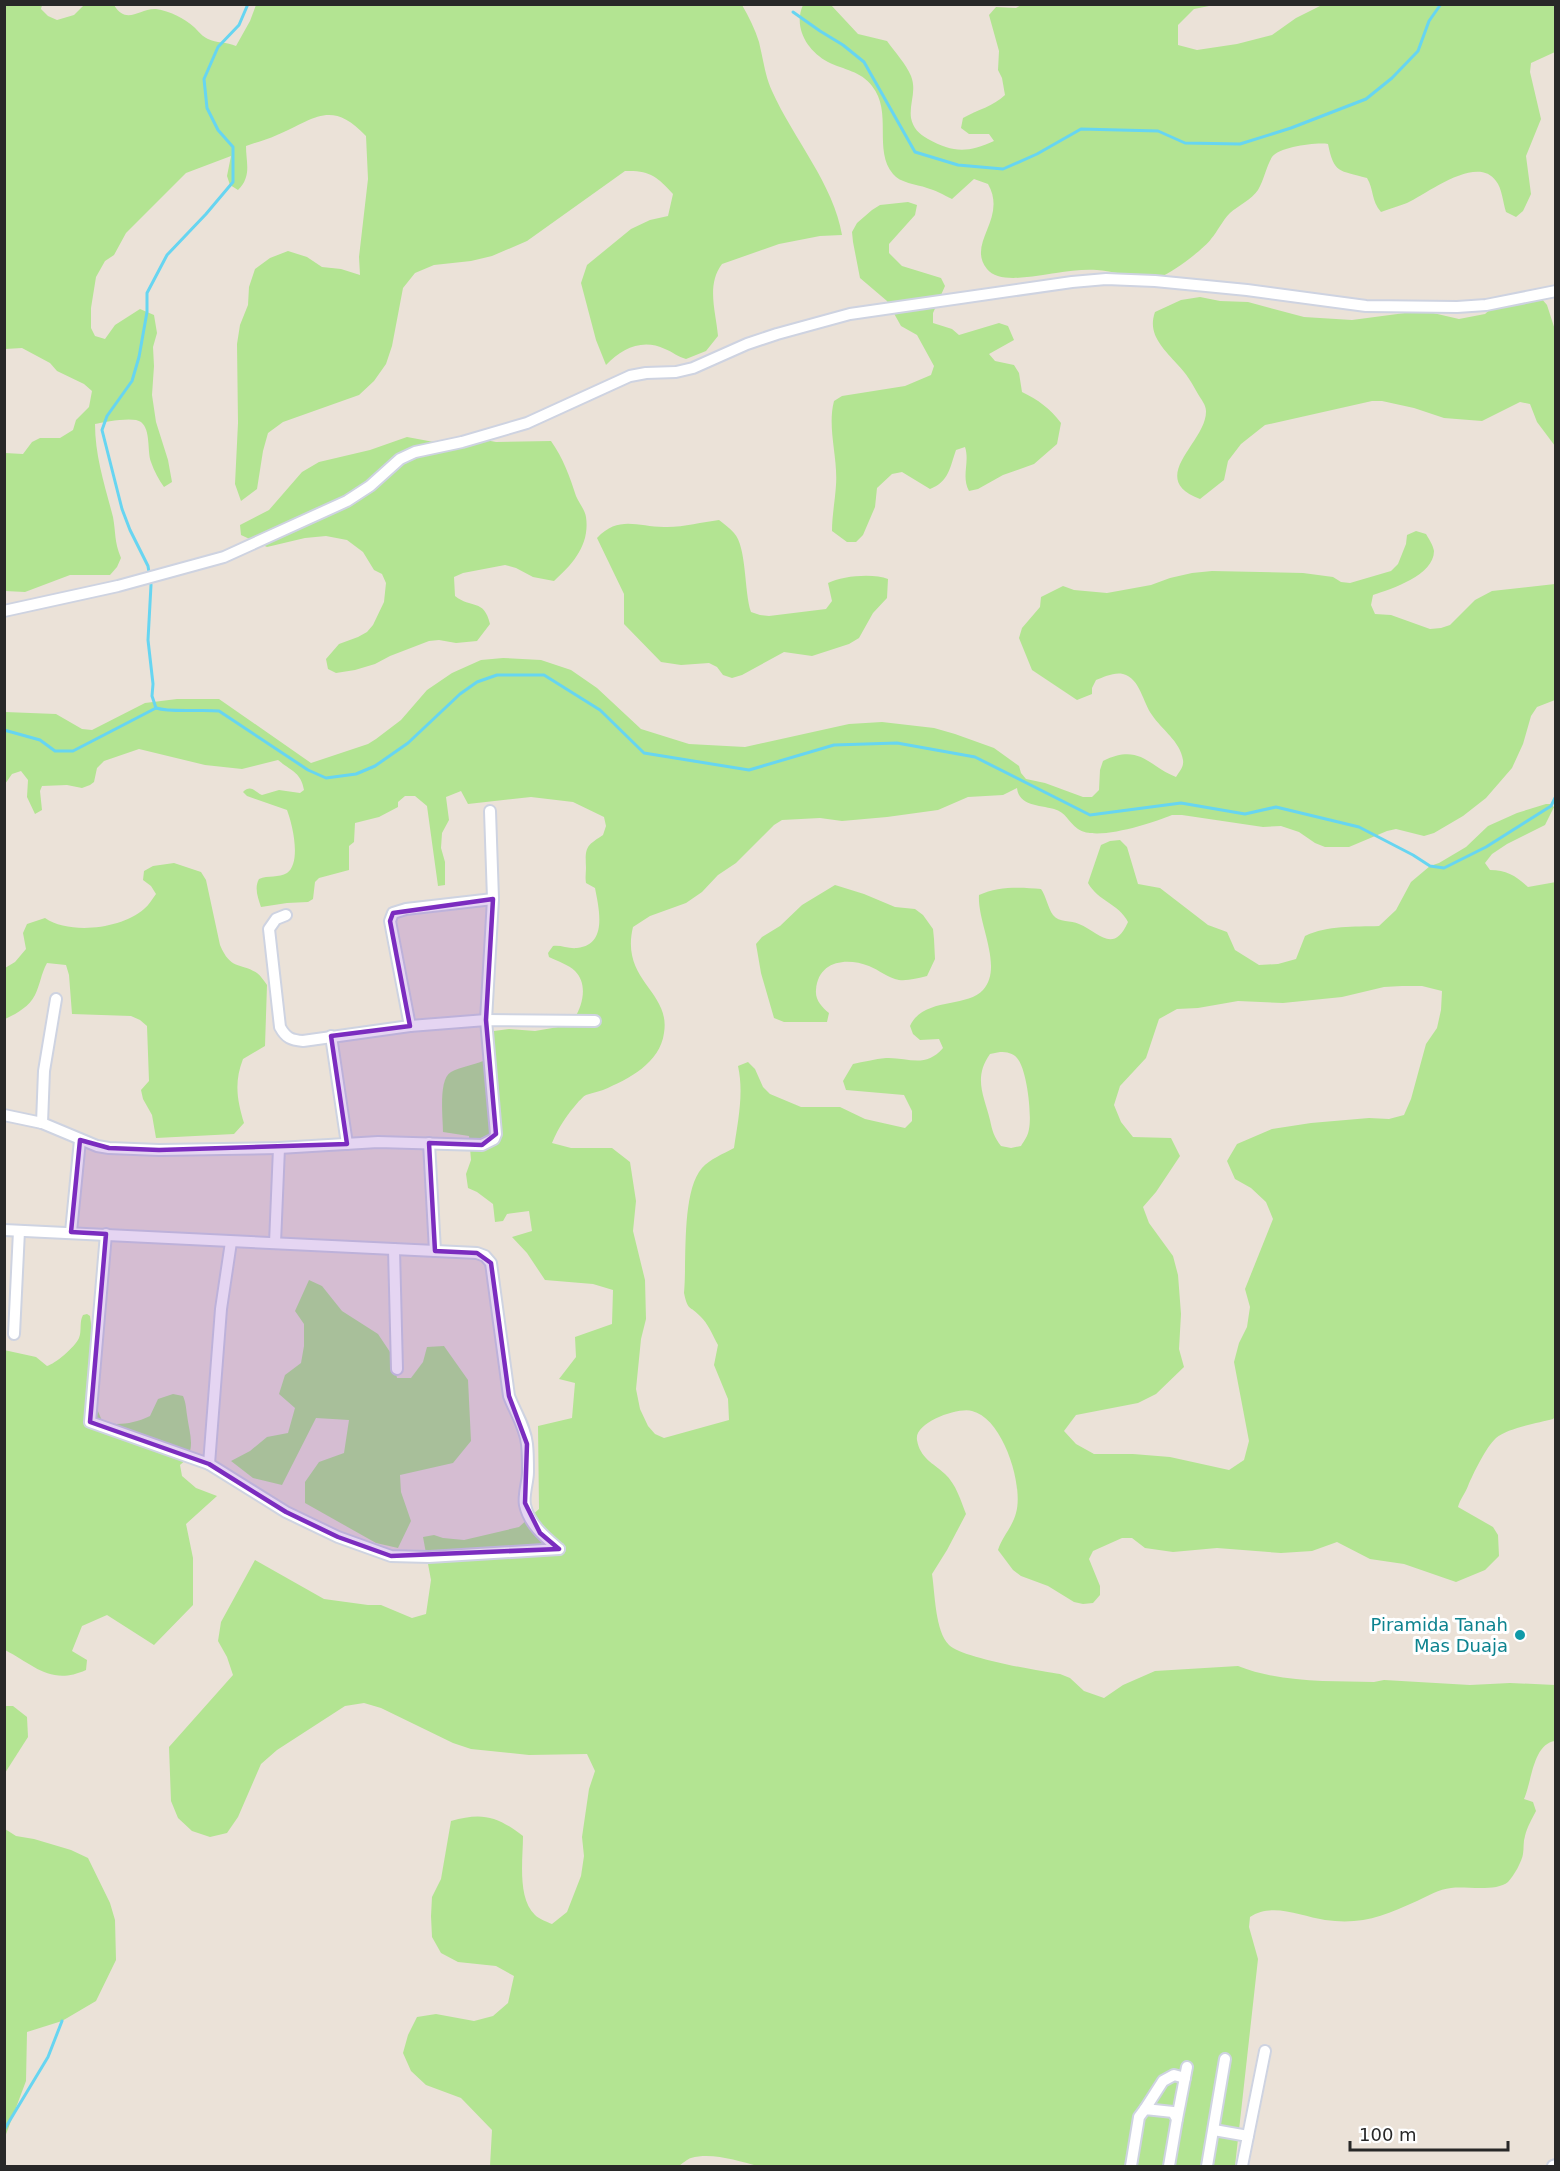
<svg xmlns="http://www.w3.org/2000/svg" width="1560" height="2171" font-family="'DejaVu Sans',sans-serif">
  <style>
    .green { fill: #b3e492; fill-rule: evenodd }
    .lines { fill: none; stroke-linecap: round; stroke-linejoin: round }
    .stream { stroke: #67d5f1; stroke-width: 3 }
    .street-casing { stroke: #ced3e1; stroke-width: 14 }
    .street { stroke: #fff; stroke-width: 10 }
    .marked { fill: #7b2cbf; fill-opacity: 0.2; stroke: #7b2cbf; stroke-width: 4.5; stroke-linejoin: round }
    .culture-dot { fill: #0f9aa8; stroke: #fff; stroke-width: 2 }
    .labels { text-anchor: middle; stroke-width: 6; stroke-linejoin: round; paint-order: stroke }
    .culture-label { font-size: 18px; fill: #0d838f; stroke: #fff; text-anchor: end }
  </style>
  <rect width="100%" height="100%" fill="#ebe2d8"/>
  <g class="green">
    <path d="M5,4L42,5L41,9L48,16L57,20L74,15L84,5H114C127,26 139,8 156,9C170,11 184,18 194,27C198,31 203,37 208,39C216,43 227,42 236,46L250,21L256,5H742C749,17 755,29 759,42C763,58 765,76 772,91C793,138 834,185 842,235L820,236L779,244L722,264C706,285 716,312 718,336L706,351L686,359C678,357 673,352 665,349C643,338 622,348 606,365L596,340L581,283L587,265L631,229L650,220L668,216L673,194C657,176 649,170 625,171L527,241L492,256L471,261L434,265L415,273L403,288L392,346L386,364L374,381L359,395L283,422L268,433L263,451L257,489L241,501L235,484L238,423L237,344L240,325L248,305L249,287L255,269L270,258L288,251L307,257L322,267L341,269L360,275L359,257L368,179L366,136C331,99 315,119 277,135C267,140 256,142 246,146C246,163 252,176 238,190L230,185L227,176L231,156L186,173L126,233L114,255L105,261L96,277L91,308V328L95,336L105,339L115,325L140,309L154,315L157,333L153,347L154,366L152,395L156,422L168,460L172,482L164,487C159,480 154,471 151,462C147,451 151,430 141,422C134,416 104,422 95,424C95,456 105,486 113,517C116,533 114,541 121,558L117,567L110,575H70L25,592L5,591V453L23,454L32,442L40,438H60L73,430L76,420L89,407L92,391L84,384L57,371L50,363L22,348L5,349Z"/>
    <path d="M1023,4L1214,5L1194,9L1178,25V45L1197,50L1237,44L1272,35L1296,18L1322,5H1556L1555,52L1531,63L1530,72L1541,119L1526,156L1531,194L1523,211L1516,217L1506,212C1503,203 1502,188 1496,181C1477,154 1427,194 1407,203C1399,206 1389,209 1381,212C1371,201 1374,189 1367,178C1339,170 1334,174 1328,144C1316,142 1279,147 1272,157C1266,167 1264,180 1258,190C1252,199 1238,206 1230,213C1222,221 1218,231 1211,239C1204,249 1172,273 1160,277C1146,280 1112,271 1097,270C1084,269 1069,271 1056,273C1038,275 999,285 987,269C966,243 1008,219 988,184L974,179L952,199C944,195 935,190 927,188C916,184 900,183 893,174C873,150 893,112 872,86C861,71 844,70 828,62C807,51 793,27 803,5H831L858,34L887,41C895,52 906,64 911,76C917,91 909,103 911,118C913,128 919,134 928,139C953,153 968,153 994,141L989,134H969L961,128L963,118C977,110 994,106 1005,95L1002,78L998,70L999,51L989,15L996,7L1016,8Z"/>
    <path d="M908,202L917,205L915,215L889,244V253L902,266L941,278L945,286L933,313V323L952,329L959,335L999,323L1008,326L1014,340L989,354L995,361L1014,365L1019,373L1022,392C1038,400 1050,408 1061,423L1057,444L1034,464L1003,475L978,489L969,491C961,476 970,462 965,447L956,450C950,467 949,482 930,489L902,472L892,474L877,488L875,507L863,535L856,542H847L832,531C832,516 835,501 836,485C838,457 827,428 834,401L842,396L905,386L931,375L934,366L917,335L901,326L887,301L860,278L853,242L852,232L857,223L872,210L880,205Z"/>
    <path d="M1506,295H1532L1541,298L1547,305L1555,330V446L1537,422L1530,404L1520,402L1482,421L1444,418L1414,408L1382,401H1372L1265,425L1241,444L1228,461L1224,480L1200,499C1145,478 1207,442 1206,411C1206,405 1201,399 1198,394C1192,383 1186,373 1177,364C1163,348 1147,334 1155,312L1181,300L1200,297L1220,301L1248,302L1304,317L1352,320L1405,313H1433L1459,319L1485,314Z"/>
    <path d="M464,436L496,442L551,441C563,458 570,477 576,496C579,503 585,510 586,517C590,545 573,564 554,581L533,577L516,568L505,565L463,573L454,577L455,596C471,609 484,598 490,624L477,641L456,643L439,640L429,641L390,656L375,664L355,670L336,673L328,669L326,659L339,644L358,637L367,632L373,625L384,602L386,583L382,574L374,570L363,552L347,540L326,536L305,538L267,547L241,535L240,525L269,510L302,472L319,462L370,450L407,437L434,442Z"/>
    <path d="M719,520C724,524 730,528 734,533C747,547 744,592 751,612L760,615L769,616L826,609L832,601L828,583C842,576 873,573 888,579L887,598L873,613L859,638L849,644L812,656L784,652L742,675L732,678L723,675L717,667L709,663L681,665L661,662L624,624V594L597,538C620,514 639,528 667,527C685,527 702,522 719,520Z"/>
    <path d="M1416,531L1426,534C1429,539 1433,545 1434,551C1434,575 1392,589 1373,595L1371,605L1375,614L1391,615L1430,629L1441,628L1450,625L1475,600L1492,591L1555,584V700L1537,707L1531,716L1523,744L1512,768L1486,798L1463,816L1434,833L1424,836L1396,829L1387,831L1349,847H1325L1315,843L1299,832L1281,826L1263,827L1182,815H1172C1152,823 1096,842 1078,829C1068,822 1066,812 1054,809C1039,805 1019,806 1017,788L1003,795L968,797L938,810L887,817L842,821L820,818L782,820L774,825L736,863L718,875L702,892L686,903L650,916L633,927C620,981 671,991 664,1033C660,1063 629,1079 603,1090C598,1092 591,1093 586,1095C583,1096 581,1100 579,1101C567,1115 559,1126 552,1143L571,1148H612L630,1162L636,1201L633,1231L645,1280L646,1319L641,1339L636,1389L640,1409L648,1426L655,1434L664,1438L729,1420L728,1399L714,1365L718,1345C713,1336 708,1323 700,1316C690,1305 688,1312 684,1293C687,1262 681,1192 702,1168C710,1159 723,1154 734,1148C738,1121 744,1093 738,1066L748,1062L755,1069L763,1087L770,1094L801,1107H840L865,1119L905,1128L912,1121V1111L904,1095L846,1090L843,1081L853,1064C863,1062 875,1059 886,1058C908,1057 925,1069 943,1048L939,1039L920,1040L913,1034L910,1026C923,997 967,1008 983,990C1004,967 977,923 979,895C998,886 1021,887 1041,889C1046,896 1048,908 1053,915C1059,923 1071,920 1079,924C1099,932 1113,955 1128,922C1119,904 1098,901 1088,883L1101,845L1110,841L1120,840L1127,847L1138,884L1160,888L1208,925L1227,932L1235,950L1259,965L1278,964L1296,959L1305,936C1328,925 1354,927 1379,926L1396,910L1411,882L1430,866L1439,863L1466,847L1488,826L1517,813L1546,804H1550L1554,807L1545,825L1507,844L1492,854L1485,863L1490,870C1507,870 1516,876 1528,887L1556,882L1555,1417L1553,1419C1538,1423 1508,1428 1496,1438C1486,1447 1473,1474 1468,1486C1465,1494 1460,1499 1458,1507L1493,1527L1498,1535L1499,1556L1485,1570L1456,1582L1404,1564L1370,1559L1337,1542L1312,1551L1281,1553L1217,1548L1173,1552L1145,1548L1132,1538H1122L1093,1551L1089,1559L1100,1586V1595L1093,1603L1083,1604L1074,1602L1048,1586L1021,1576L1013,1570L998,1550C1002,1537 1013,1526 1016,1513C1024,1486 1003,1418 972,1411C959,1407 914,1422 917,1440C920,1458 933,1463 945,1474C956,1484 961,1501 966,1514L947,1550L932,1574C935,1593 935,1631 949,1645C962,1658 1039,1671 1060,1674L1070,1678L1084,1691L1104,1698L1123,1685L1155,1671L1238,1666C1281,1683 1330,1681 1374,1682L1384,1680L1470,1685L1510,1683L1555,1685V1741C1533,1744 1532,1781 1524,1799L1533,1802L1536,1811C1532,1819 1527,1827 1525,1836C1523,1842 1524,1848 1523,1854C1522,1861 1514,1876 1508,1882C1496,1892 1466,1886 1451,1888C1439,1889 1428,1896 1417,1901C1384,1916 1362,1925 1325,1920C1301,1916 1272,1902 1250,1917L1249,1927L1258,1959L1235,2166H758C738,2161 712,2152 691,2158C687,2159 682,2164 679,2166H490L492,2130L461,2098L426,2085L411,2071L403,2053L408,2035L417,2017L436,2014L474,2021L493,2016L508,2003L514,1976L496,1966L458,1962L441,1953L432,1937L431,1916L432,1897L441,1879L451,1821C482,1812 497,1816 523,1836C523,1859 517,1898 535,1915C539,1919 547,1922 552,1924L567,1912L581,1876L584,1856L582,1837L589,1789L595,1771L587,1754L529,1755L471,1749L453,1743L381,1708L364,1703L345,1706L277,1750L261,1764L238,1817L227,1833L210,1837L192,1831L178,1818L171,1801L169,1747L233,1675L227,1657L218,1641L221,1622L255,1560L324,1599L368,1605H381L412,1618L426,1614L431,1580L423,1537L434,1535L443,1538L464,1540L519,1527L539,1509L538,1426L572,1418L575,1383L559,1379L576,1357L575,1337L612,1324L613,1290L593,1284L545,1280L527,1253L512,1237L532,1231L529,1211L507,1214L503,1221L495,1222L493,1204L477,1192L468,1188L466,1174L471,1160L469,1136L443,1132C443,1118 438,1079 451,1072C460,1067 473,1065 483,1061L494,1031L509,1029L535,1031L570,1025C581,1011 590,986 575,971C569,965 557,961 549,957L548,953L553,946C561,945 569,949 577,948C608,945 599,909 595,888L586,883C585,877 586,873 586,868C585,847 586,846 603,835L606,826L604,817L573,802L531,797L468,804L461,791L446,797L449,820L442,833L441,848L445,862V885L438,886L427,806L415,796H405L398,802V807L379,817L355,823L354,842L349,846V870L319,878L315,882L313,899L308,902L287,903L261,907C258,898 254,888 259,879C268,875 279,878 287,873C302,862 292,823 287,810L247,796L243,792C251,784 255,792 262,795L279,790L300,793L304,790C301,772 291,771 278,760L242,769L205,765L139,749L104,761L97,768L94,782L90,785L82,788L67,785L42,786L40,791L42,810L35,814L27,797L28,780L21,771L12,774L5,784V712L56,714L82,729L92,730L145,703L177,699H219L311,763L368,744L376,739L401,720L427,690L452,673L481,660L503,658L541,660L571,670L597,688L641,729L689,744L745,747L849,724L882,722L934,728L955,734L994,748L1019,766L1021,773L1026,779L1045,783L1083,797H1092L1099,790L1100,770L1103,761C1140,743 1148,766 1176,777C1180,771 1184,767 1183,760C1180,741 1162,730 1152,715C1143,703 1140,678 1123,674C1114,672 1104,677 1096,680L1092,688V694L1077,700L1032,670L1019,638L1022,628L1040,607L1041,597L1063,586L1074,590L1107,593L1151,585L1170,578L1192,573L1212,571L1303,573L1333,577L1341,582L1350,583L1391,571L1398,564L1406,544L1407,535ZM1402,986H1422L1442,991L1441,1010L1437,1028L1426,1044L1411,1099L1404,1115L1389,1119L1369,1118L1311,1123L1272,1129L1237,1144L1227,1161L1235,1179L1251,1188L1266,1202L1273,1219L1245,1289L1250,1307L1247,1327L1239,1343L1234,1362L1249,1441L1244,1460L1229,1470L1170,1457L1133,1454H1094L1076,1444L1064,1431L1076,1415L1138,1403L1156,1394L1184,1367L1179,1349L1181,1314L1178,1275L1173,1256L1149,1223L1143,1207L1156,1192L1180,1156L1171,1138L1133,1137L1121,1122L1114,1105L1120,1086L1146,1058L1159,1019L1177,1009L1198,1008L1238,1001L1283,1003L1342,997L1384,987ZM1000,1052C1007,1052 1013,1053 1017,1058C1027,1069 1032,1115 1029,1129C1028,1136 1024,1141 1021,1146L1011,1148L1001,1146C994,1137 992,1130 990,1120C984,1095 973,1078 990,1054Z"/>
    <path d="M174,863L201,872L206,880L220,945C231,971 240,962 257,973C261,976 264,981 267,985L265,1046L243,1059C234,1082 237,1100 244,1123L234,1134L156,1138L152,1115L143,1099L141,1090L149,1081L147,1026L140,1020L131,1016L72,1014L69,975L66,965L47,963C41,974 40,985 35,995C29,1007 16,1014 5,1019V968L15,962L26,949L23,933L27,924L45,918C70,935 121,929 144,909C149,905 152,899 156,894L151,886L143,880L144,871L153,866Z"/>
    <path d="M835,885L864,894L895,907L915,909L923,915L933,929L934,939L935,959L927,976C918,978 908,981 899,980C888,978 879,970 869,966C846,957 818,961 816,990C815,1000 822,1007 829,1013L827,1022H784L774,1018L761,973L756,944L762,937L780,926L802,905Z"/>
    <path d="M309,1280L322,1286L342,1311L378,1334L392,1355L397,1378H411L423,1362L427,1347L444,1346L468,1380L471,1441L453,1463L400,1475L401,1492L411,1521L398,1548L376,1543L305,1503V1482L319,1462L344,1453L349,1420L316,1418L282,1485L253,1478L231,1461L250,1451L267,1437L288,1433L295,1408L279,1394L285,1375L301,1363L304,1346V1324L295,1311Z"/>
    <path d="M87,1314L90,1316L98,1373L97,1409L103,1423C121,1425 133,1424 150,1416L158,1399L173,1394L183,1396C186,1403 186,1408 187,1415C189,1433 198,1452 180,1465L182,1476L196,1488L217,1496L186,1524L193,1558V1605L154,1645L107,1615L82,1626L72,1651L87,1660L86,1670C51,1686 34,1665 5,1650L4,1350L36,1357L47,1366C55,1364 75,1347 79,1338C82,1331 79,1322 83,1315Z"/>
    <path d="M5,1706H13L27,1717L28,1737L5,1773Z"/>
    <path d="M5,1829L16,1836L34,1839L71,1850L88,1858L110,1903L115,1920L116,1960L96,2001L62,2021L27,2032L26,2081L5,2137Z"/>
  </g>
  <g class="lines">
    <g class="stream">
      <path d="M793,12L820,31L843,45L864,62L915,152L958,165L1003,169L1037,154L1081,129L1158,131L1185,143L1240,144L1291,128L1366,99L1392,78L1418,51L1429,21L1441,4"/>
      <path d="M156,708L152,696L153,684L148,640L151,585L148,566L130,530L122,509L102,430L107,416L132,381L139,357L147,312V293L167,255L206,214L233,182V147L218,130L207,108L204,79L218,47L239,25L248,4"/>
      <path d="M4,730L40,740L55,751H73L156,708C172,713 201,709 219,711L308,770L326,778L356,774L375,766L408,743L460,694L477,682L497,675H544L600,710L644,753L749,770L834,745L897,743L975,757L1090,815L1181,803L1245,814L1276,807L1359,827L1413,855L1430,866L1444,868L1486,847L1551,806L1556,796"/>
      <path d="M4,2130L48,2057L62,2021"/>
    </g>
    <g class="street-casing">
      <g id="street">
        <path d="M4,611L118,586L224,557L347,501L370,486L400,459L415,452L462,442L527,423L630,376L646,373L676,372L693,368L747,344L777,334L850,314L1072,282L1106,279L1155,281L1247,290L1366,306L1457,307L1486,305L1556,291"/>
        <path d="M286,915L276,919L269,929L280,1027C286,1038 291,1040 303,1041L410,1026L486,1020L595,1021"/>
        <path d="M410,1026L390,921L393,913L406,909L493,899"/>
        <path d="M331,1036L347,1144"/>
        <path d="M4,1115L42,1123L97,1146L109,1148L159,1150L279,1148L378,1142L482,1145L494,1139L496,1134L486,1020L493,899L490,811"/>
        <path d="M42,1123L44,1071L56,999"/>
        <path d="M429,1143L435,1251"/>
        <path d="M4,1230L477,1253L485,1256L491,1263L509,1396C515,1412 525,1426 527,1444C528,1453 528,1463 528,1472C528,1482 523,1495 525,1505C529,1524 545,1537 559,1549"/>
        <path d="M71,1232L80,1140"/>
        <path d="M106,1234L90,1422L209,1464L286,1512L338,1537L391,1556L429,1557L559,1549"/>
        <path d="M275,1243L279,1148"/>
        <path d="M394,1249L397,1369"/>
        <path d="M14,1334L19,1231"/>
        <path d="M209,1464L221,1309L231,1242"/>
        <path d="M1145,2109L1163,2081L1174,2075L1185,2078"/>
        <path d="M1177,2119L1187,2067"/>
        <path d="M1214,2130L1248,2136"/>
        <path d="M1131,2166L1139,2117L1145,2109L1173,2112L1177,2119L1169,2166"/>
        <path d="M1207,2166L1225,2059"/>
        <path d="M1242,2166L1265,2051"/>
        <path d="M1553,2166L1556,2165"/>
      </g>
    </g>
    <use href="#street" class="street"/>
  </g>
  <path class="marked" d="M493,899L486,1020L496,1134L482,1145L429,1143L435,1251L477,1253L491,1263L509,1396L527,1444L525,1503L540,1533L559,1549L391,1556L338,1537L286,1512L209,1464L90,1422L106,1234L71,1232L80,1140L109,1148L159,1150L347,1144L331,1036L410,1026L390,921L393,913Z"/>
  <circle class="culture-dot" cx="1520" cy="1635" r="6"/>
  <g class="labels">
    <g class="culture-label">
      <text x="1508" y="1631">Piramida Tanah<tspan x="1508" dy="21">Mas Duaja</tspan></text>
    </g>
  </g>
  <rect width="1560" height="2171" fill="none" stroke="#282828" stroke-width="12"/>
  <path d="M1350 2141v9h158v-9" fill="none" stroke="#282828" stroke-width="3"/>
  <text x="1359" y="2141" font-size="18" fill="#282828" stroke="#ffffff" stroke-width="4.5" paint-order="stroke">100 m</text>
</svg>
